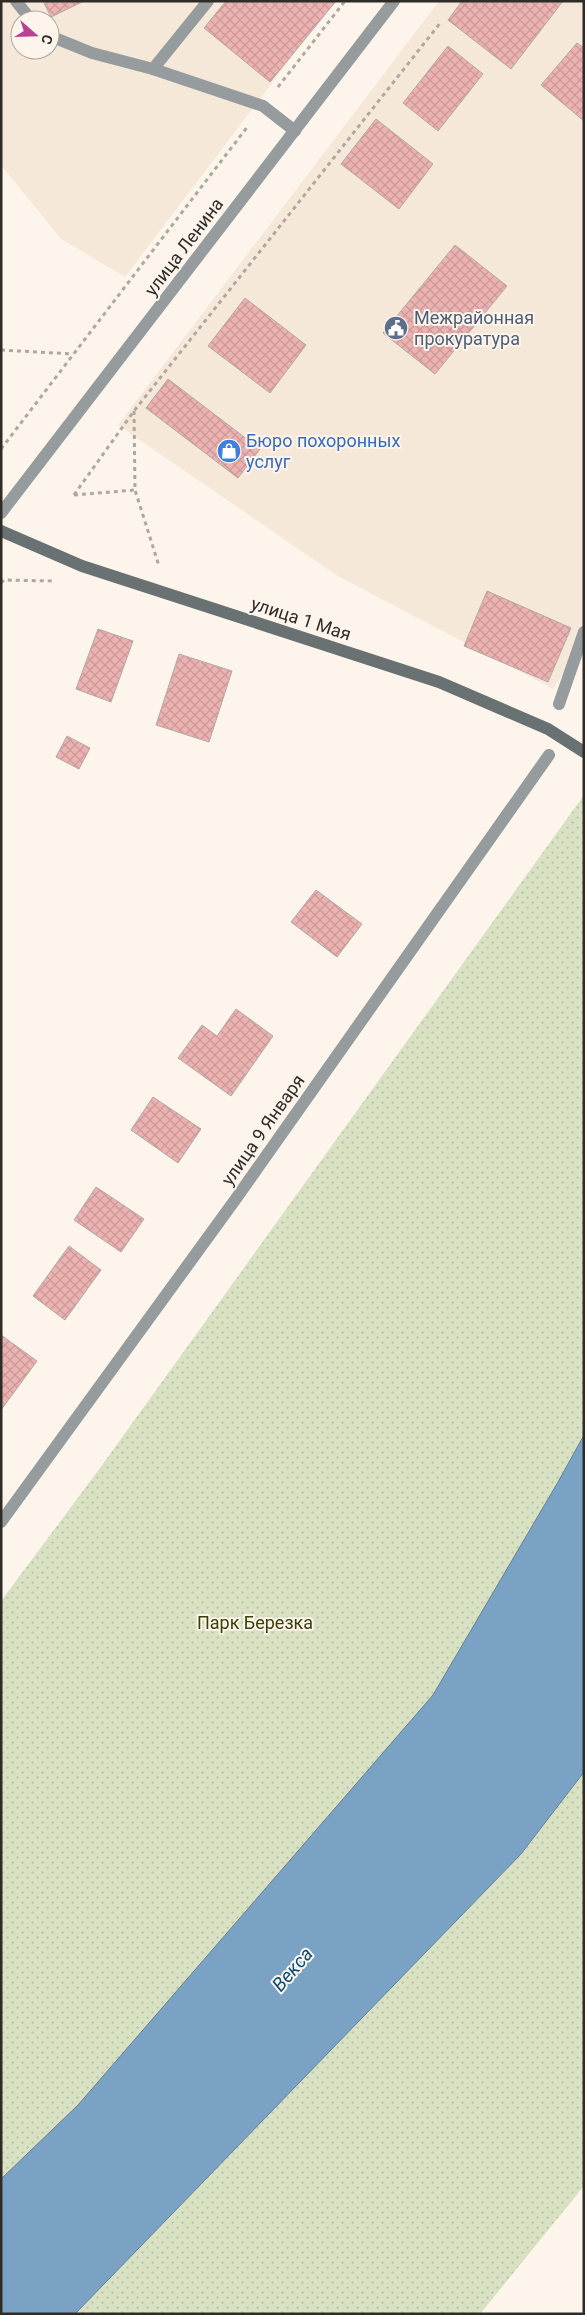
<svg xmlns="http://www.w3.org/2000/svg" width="585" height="2315" font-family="Roboto,sans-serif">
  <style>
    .built { fill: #f5e8d8; fill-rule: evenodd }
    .grass { fill: url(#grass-dots) }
    .water { fill: #7aa2c5; stroke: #647f96 }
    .building { fill: url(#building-cross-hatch); stroke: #b5a8a8 }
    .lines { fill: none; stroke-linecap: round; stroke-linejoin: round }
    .path { stroke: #aea8a1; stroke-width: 3; stroke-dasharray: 4 4; stroke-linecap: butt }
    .service { stroke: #969c9d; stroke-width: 12 }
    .minor { stroke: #969c9d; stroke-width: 12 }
    .secondary { stroke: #697172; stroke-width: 12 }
    .labels { text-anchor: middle; stroke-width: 4; stroke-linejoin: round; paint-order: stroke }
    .street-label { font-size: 18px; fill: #2f2c28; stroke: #fdf5ec }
    .service-label { font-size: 18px; fill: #4e5e75; stroke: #fdf5ec; text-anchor: start }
    .shop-label { font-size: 18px; fill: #366cbe; stroke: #fdf5ec; text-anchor: start }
    .park-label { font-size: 18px; fill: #374007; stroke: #fdf5ec }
    .water-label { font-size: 19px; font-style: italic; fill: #074c79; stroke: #fdf5ec }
  </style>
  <defs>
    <pattern id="grass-dots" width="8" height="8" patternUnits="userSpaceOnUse" patternTransform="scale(1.25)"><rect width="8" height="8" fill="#d8e1c1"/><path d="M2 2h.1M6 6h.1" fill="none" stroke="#bac1a6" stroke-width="1.8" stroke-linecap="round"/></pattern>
    <pattern id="building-cross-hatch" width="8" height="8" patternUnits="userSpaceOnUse" patternTransform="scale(1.25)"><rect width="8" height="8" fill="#ebb2b1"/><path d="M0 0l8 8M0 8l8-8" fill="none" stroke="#ca9998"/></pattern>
  </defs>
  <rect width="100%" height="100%" fill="#fdf5ec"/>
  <g class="built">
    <path d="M1,1H334L125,277L61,239L1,165ZM20,20H50V50H20Z"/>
    <path d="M439,1H584V643L553,689L336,575L118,425Z"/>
  </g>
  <g class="grass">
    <path d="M584,795V1435L558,1482L433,1695L78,2105L1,2179V1601L100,1468Z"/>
    <path d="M584,1772V2186L480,2314H75L521,1854Z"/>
  </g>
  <path class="water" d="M584,1435V1772L521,1854L75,2314H1V2179L78,2105L433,1695L558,1482Z"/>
  <g class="building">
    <path d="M43,1H84L51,17Z"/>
    <path d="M226,1H336L270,82L204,28Z"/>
    <path d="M462,1H563L511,69L448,20Z"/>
    <path d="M577,43L584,48V121L541,85Z"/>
    <path d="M448,46L483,74L438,131L403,103Z"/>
    <path d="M376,119L433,164L399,209L341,164Z"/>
    <path d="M455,245L507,286L435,374L383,333Z"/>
    <path d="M245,298L306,345L270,393L208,346Z"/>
    <path d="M168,379L260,449L238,478L146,408Z"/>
    <path d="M487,591L571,628L548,682L464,646Z"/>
    <path d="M98,629L133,641L111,702L76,689Z"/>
    <path d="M179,654L232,671L209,742L156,725Z"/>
    <path d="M67,736L90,748L79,769L56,757Z"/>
    <path d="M316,890L362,924L337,957L291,922Z"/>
    <path d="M236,1009L273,1036L231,1096L178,1058L202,1025L217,1036Z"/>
    <path d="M153,1097L201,1129L178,1163L131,1130Z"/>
    <path d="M96,1187L144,1219L121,1252L74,1220Z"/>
    <path d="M69,1246L101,1270L65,1320L33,1296Z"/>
    <path d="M1,1335L37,1361L1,1410Z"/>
  </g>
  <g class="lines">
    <g class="path">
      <path d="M278,87L345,1"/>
      <path d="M1,350L73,354"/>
      <path d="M134,411L135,490L159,566"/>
      <path d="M1,449L248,126"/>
      <path d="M74,495L134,411L441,22"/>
      <path d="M74,495L135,490"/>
      <path d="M1,583L4,580L54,581"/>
    </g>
    <g class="service">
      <path d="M16,1L31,20"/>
      <path d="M50,36L92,53L153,69L263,106L295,131"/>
      <path d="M153,69L208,1"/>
    </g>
    <g class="minor">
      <path d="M1,513L394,1"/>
      <path d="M559,704L584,632"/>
      <path d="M1,1522L235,1200L549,755"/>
    </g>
    <path class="secondary" d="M1,531L82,566L439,682L548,729L584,752"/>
  </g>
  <defs>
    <g id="civic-disc" transform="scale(1.25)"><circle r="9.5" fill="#5c6f8a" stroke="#fdf5ec"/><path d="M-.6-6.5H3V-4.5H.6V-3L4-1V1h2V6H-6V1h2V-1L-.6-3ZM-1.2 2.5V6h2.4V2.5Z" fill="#fff"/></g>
    <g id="shop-disc" transform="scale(1.25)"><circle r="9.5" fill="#3f7fe0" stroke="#fdf5ec"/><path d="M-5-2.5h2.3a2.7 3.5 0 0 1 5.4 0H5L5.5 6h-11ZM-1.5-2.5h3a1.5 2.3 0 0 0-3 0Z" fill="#fff"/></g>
  </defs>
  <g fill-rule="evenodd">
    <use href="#civic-disc" x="396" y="328"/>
    <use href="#shop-disc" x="229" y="451"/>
  </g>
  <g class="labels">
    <g class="street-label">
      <text transform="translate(184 247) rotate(-53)" y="6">улица Ленина</text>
      <text transform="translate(301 619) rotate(18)" y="6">улица 1 Мая</text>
      <text transform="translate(263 1130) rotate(-55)" y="6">улица 9 Января</text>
    </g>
    <g class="service-label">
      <text x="414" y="324">Межрайонная<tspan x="414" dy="21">прокуратура</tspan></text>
    </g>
    <g class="shop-label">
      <text x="246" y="447">Бюро похоронных<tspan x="246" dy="21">услуг</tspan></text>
    </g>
    <g class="park-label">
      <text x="255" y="1629">Парк Березка</text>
    </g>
    <g class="water-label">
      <text transform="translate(292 1969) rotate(-49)" y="7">Векса</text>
    </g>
  </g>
  <rect width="585" height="2315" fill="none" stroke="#2f2c28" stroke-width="5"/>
  <g transform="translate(35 35) rotate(110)"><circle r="24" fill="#fdf5ec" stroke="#aba59e"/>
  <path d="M0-4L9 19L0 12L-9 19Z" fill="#ba4196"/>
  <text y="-8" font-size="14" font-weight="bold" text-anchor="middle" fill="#2f2c28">С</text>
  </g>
</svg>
